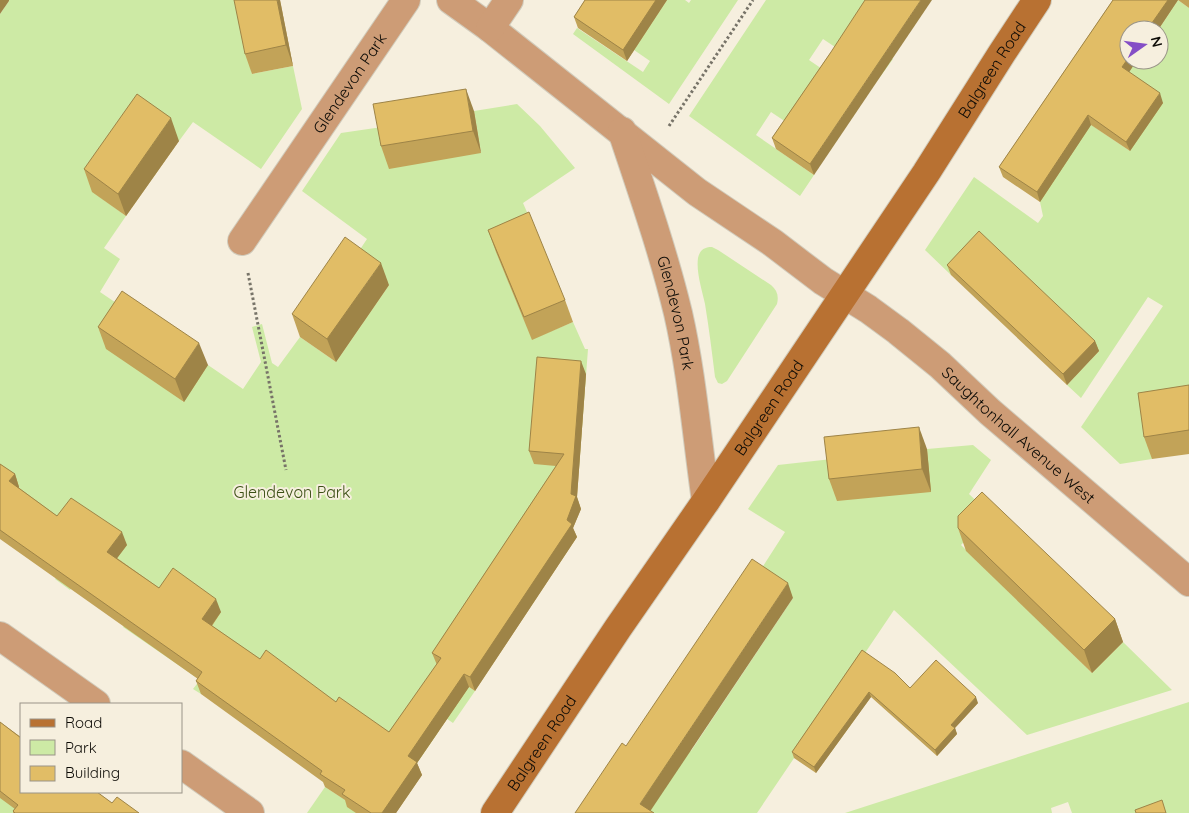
<svg xmlns="http://www.w3.org/2000/svg" width="1189" height="813" font-family="Quicksand,sans-serif">
  <style>
    .green { fill: #cdeaa5 }
    .lines { fill: none; stroke-linecap: round; stroke-linejoin: round }
    .street-casing { stroke: #d1cbbb; stroke-width: 30 }
    .secondary-casing { stroke: #d1cbbb; stroke-width: 30 }
    .path { stroke: #777368; stroke-width: 3; stroke-dasharray: 2.5 2.5; stroke-linecap: butt }
    .street { stroke: #cd9c76; stroke-width: 28 }
    .secondary { stroke: #b87132; stroke-width: 28 }
    .wall { fill: #c2a358 }
    .shaded-wall { fill: #9e8447 }
    .building { fill: #e1bd66; stroke: #9e8447 }
    .labels { text-anchor: middle; stroke-width: 4; stroke-linejoin: round; paint-order: stroke }
    .street-label { font-size: 16px; fill: #0d0b06; stroke: #f6efde }
    .park-label { font-size: 16px; fill: #3b4f15; stroke: #f6efde }
  </style>
  <rect width="100%" height="100%" fill="#f6efde"/>
  <g class="green">
    <path d="M8,0H237L252,74L293,66L302,109L261,169L193,122L179,141L92,191L126,216L104,248L120,259L100,292L131,313L183,402L208,365L243,389L261,362L252,327L262,324L272,363L278,367L300,337L336,362L389,285L353,260L367,239L302,191L341,133L382,127L481,153L474,111L517,104L540,126L575,168L523,203L537,235L532,339L573,322L585,349H588L579,468L437,666L475,691L453,723L424,703L415,715L439,731L413,769L274,659H226L201,694L193,689L200,680L123,627L149,590L112,565L126,545L96,553L70,590L55,579L96,523L62,529L0,474V14L9,1Z"/>
    <path d="M667,0H685L689,3L691,0H738L669,104L573,34L577,28L643,72L650,61L634,50Z"/>
    <path d="M766,0H876L854,33L893,59L880,77L823,39L809,60L828,73L792,126L771,112L756,135L814,175L800,196L689,116Z"/>
    <path d="M1178,0L1189,8V409L1146,416L1152,459L1120,464L1081,427L1163,306L1148,297L1081,398L1067,385L1099,351L983,242L951,275L925,250L974,177L1038,223L1043,216L1040,202L1072,112L1130,151L1111,98L1137,60H1159V30H1158Z"/>
    <path d="M712,247L718,250L771,285C777,290 779,296 777,304L727,381L722,384L718,383L715,377C712,353 709,328 705,304C702,290 696,272 698,258C700,250 704,247 712,247Z"/>
    <path d="M973,445L991,460L969,494L990,514L961,545L1092,673L1123,642L1172,690L1027,735L894,610L757,813H649L655,728L691,751L793,598L758,574L785,532L748,509L778,465L832,459L930,492L927,449Z"/>
    <path d="M1189,702V813H1072L1068,802L1051,808L1052,813H845Z"/>
    <path d="M325,787L350,803L357,813H307Z"/>
    <path d="M21,792L23,813H0V798Z"/>
  </g>
  <g class="lines">
    <g class="street-casing">
      <g id="street">
        <path id="s1" d="M451,0L490,28L697,192L773,243L823,281L868,309L898,331L940,365L990,412L1189,582"/>
        <path d="M490,28L509,0"/>
        <path id="s2" d="M622,131C642,191 663,251 678,313C692,374 697,439 706,501"/>
        <path id="s3" d="M242,241L406,0"/>
        <path d="M0,636L96,704"/>
        <path d="M181,764L250,813"/>
      </g>
    </g>
    <g class="secondary-casing">
      <g id="secondary">
        <path id="s4" d="M495,813L618,628L706,501L926,173L1002,53L1037,0"/>
      </g>
    </g>
    <g class="path">
      <path d="M669,126L753,0"/>
      <path d="M248,273L286,470"/>
    </g>
    <use href="#street" class="street"/>
    <use href="#secondary" class="secondary"/>
  </g>
  <g class="wall">
    <path d="M280,0L293,66L252,74L245,54Z"/>
    <path d="M585,0H667L627,61L578,28L574,17Z"/>
    <path d="M1113,0H1189V8L1178,0L1158,30H1129V60H1137L1129,72L1163,103L1130,151L1091,125L1040,202L1003,177L999,167Z"/>
    <path d="M831,52L814,175L776,149L772,138Z"/>
    <path d="M474,111L481,153L389,169L381,146Z"/>
    <path d="M179,141L126,216L92,192L84,169Z"/>
    <path d="M488,230L565,300L573,322L532,340L496,252Z"/>
    <path d="M947,265L1095,341L1099,351L1067,385L951,275Z"/>
    <path d="M389,285L336,362L300,337L292,314Z"/>
    <path d="M98,327L208,365L184,402L106,349Z"/>
    <path d="M586,374L577,497L581,509L573,528L577,537L475,691L469,687L417,763L422,775L396,813H356L347,807L345,800L325,787L323,782L201,694L196,681L198,679L0,539V464L15,474L19,487V488L57,516L127,545L117,558L159,588L221,612L212,626L260,659L389,732L437,665L432,653L556,466L534,464L529,451Z"/>
    <path d="M1189,385V454L1152,459L1144,437Z"/>
    <path d="M927,449L931,492L837,501L829,479Z"/>
    <path d="M958,528L1115,619L1123,642L1092,673L966,551Z"/>
    <path d="M862,650L910,688L978,703L955,728L957,734L937,756L871,697L816,773L794,758L792,752Z"/>
    <path d="M0,722L112,803L139,813H13V811L15,809L0,798Z"/>
  </g>
  <g class="shaded-wall">
    <path d="M0,0H9V1L0,14Z"/>
    <path d="M277,0H280L293,66L286,45Z"/>
    <path d="M656,0H667L627,61L623,50Z"/>
    <path d="M921,0H932L814,175L810,164Z"/>
    <path d="M1168,0H1178L1158,30H1147Z"/>
    <path d="M1129,57V60H1137L1126,77L1122,67Z"/>
    <path d="M466,89L474,111L481,153L473,131Z"/>
    <path d="M1160,93L1163,103L1130,151L1126,142Z"/>
    <path d="M1088,115L1091,125L1040,202L1037,192Z"/>
    <path d="M171,118L179,141L126,216L118,194Z"/>
    <path d="M381,263L389,285L336,362L327,339Z"/>
    <path d="M1095,341L1099,351L1067,385L1063,374Z"/>
    <path d="M199,343L208,365L184,402L175,379Z"/>
    <path d="M581,361L586,374L577,497L581,509L573,528L577,537L475,691L470,677L567,520L571,494Z"/>
    <path d="M919,427L927,449L931,492L922,469Z"/>
    <path d="M15,474L19,487L14,495L9,481Z"/>
    <path d="M122,532L127,545L112,565L107,552Z"/>
    <path d="M788,583L793,598L649,813L640,804Z"/>
    <path d="M216,599L221,612L207,632L202,619Z"/>
    <path d="M1115,619L1123,642L1092,673L1084,650Z"/>
    <path d="M464,674L469,687L417,763L422,775L396,813H382L408,756Z"/>
    <path d="M869,692L871,697L816,773L814,767Z"/>
    <path d="M976,697L978,703L953,730L951,725Z"/>
    <path d="M955,728L957,734L937,756L935,750Z"/>
  </g>
  <g class="building">
    <path d="M234,0H277L286,45L245,54Z"/>
    <path d="M585,0H656L623,50L574,17Z"/>
    <path d="M865,0H921L810,164L772,138L831,52Z"/>
    <path d="M1113,0H1168L1147,30H1129V57L1122,67L1160,93L1126,142L1088,115L1037,192L999,167Z"/>
    <path d="M466,89L473,131L381,146L373,104Z"/>
    <path d="M137,94L171,118L118,194L84,169Z"/>
    <path d="M529,212L565,300L524,317L488,230Z"/>
    <path d="M979,231L1095,341L1063,374L947,265Z"/>
    <path d="M345,237L381,263L327,339L292,314Z"/>
    <path d="M122,291L199,343L175,379L98,327Z"/>
    <path d="M537,357L581,361L571,494L576,496L567,520L572,524L470,677L464,674L408,756L417,762L382,813H371L342,794L345,790L320,774L322,771L196,681L202,672L0,530V464L15,474L9,481L57,516L71,498L122,532L107,552L159,588L173,568L216,599L202,619L260,659L266,650L336,702L339,697L389,732L441,658L432,653L564,454L529,451Z"/>
    <path d="M1189,385V430L1144,437L1138,393Z"/>
    <path d="M919,427L922,469L829,479L824,437Z"/>
    <path d="M982,492L1115,619L1084,650L958,528V516Z"/>
    <path d="M752,559L788,583L640,804L654,813H575L622,743L626,746Z"/>
    <path d="M862,650L895,673L910,688L936,660L976,697L951,725L955,728L935,750L869,692L814,767L792,752Z"/>
    <path d="M0,722L21,738V792H97L112,803L117,797L139,813H15L13,811L18,805L0,791Z"/>
    <path d="M1162,800L1166,813H1136L1135,810Z"/>
  </g>
  <g class="labels">
    <g class="street-label">
      <text dy="6" stroke="none"><textPath href="#s4" startOffset="894">Balgreen Road</textPath></text>
      <text dy="6" stroke="none"><textPath href="#s3" startOffset="191">Glendevon Park</textPath></text>
      <text dy="6" stroke="none"><textPath href="#s2" startOffset="190">Glendevon Park</textPath></text>
      <text dy="6" stroke="none"><textPath href="#s4" startOffset="489">Balgreen Road</textPath></text>
      <text dy="6" stroke="none"><textPath href="#s1" startOffset="716">Saughtonhall Avenue West</textPath></text>
      <text dy="6" stroke="none"><textPath href="#s4" startOffset="84">Balgreen Road</textPath></text>
    </g>
    <g class="park-label">
      <text x="292" y="498">Glendevon Park</text>
    </g>
  </g>
  <rect x="20" y="703" width="162" height="90" fill="#f6efde" stroke="#999488"/>
  <rect x="30" y="719" width="25" height="8" fill="#b87132" stroke="#999488"/>
  <text x="65" y="728" font-size="15" fill="#0d0b06">Road</text>
  <rect x="30" y="740" width="25" height="15" fill="#cdeaa5" stroke="#999488"/>
  <text x="65" y="753" font-size="15" fill="#0d0b06">Park</text>
  <rect x="30" y="766" width="25" height="15" fill="#e1bd66" stroke="#999488"/>
  <text x="65" y="778" font-size="15" fill="#0d0b06">Building</text>
  <g transform="translate(1144 45) rotate(76)"><circle r="24" fill="#f6efde" stroke="#999488"/>
  <path d="M0-4L9 19L0 12L-9 19Z" fill="#844ec6"/>
  <text y="-8" font-size="14" font-weight="bold" text-anchor="middle" fill="#0d0b06">N</text>
  </g>
</svg>
